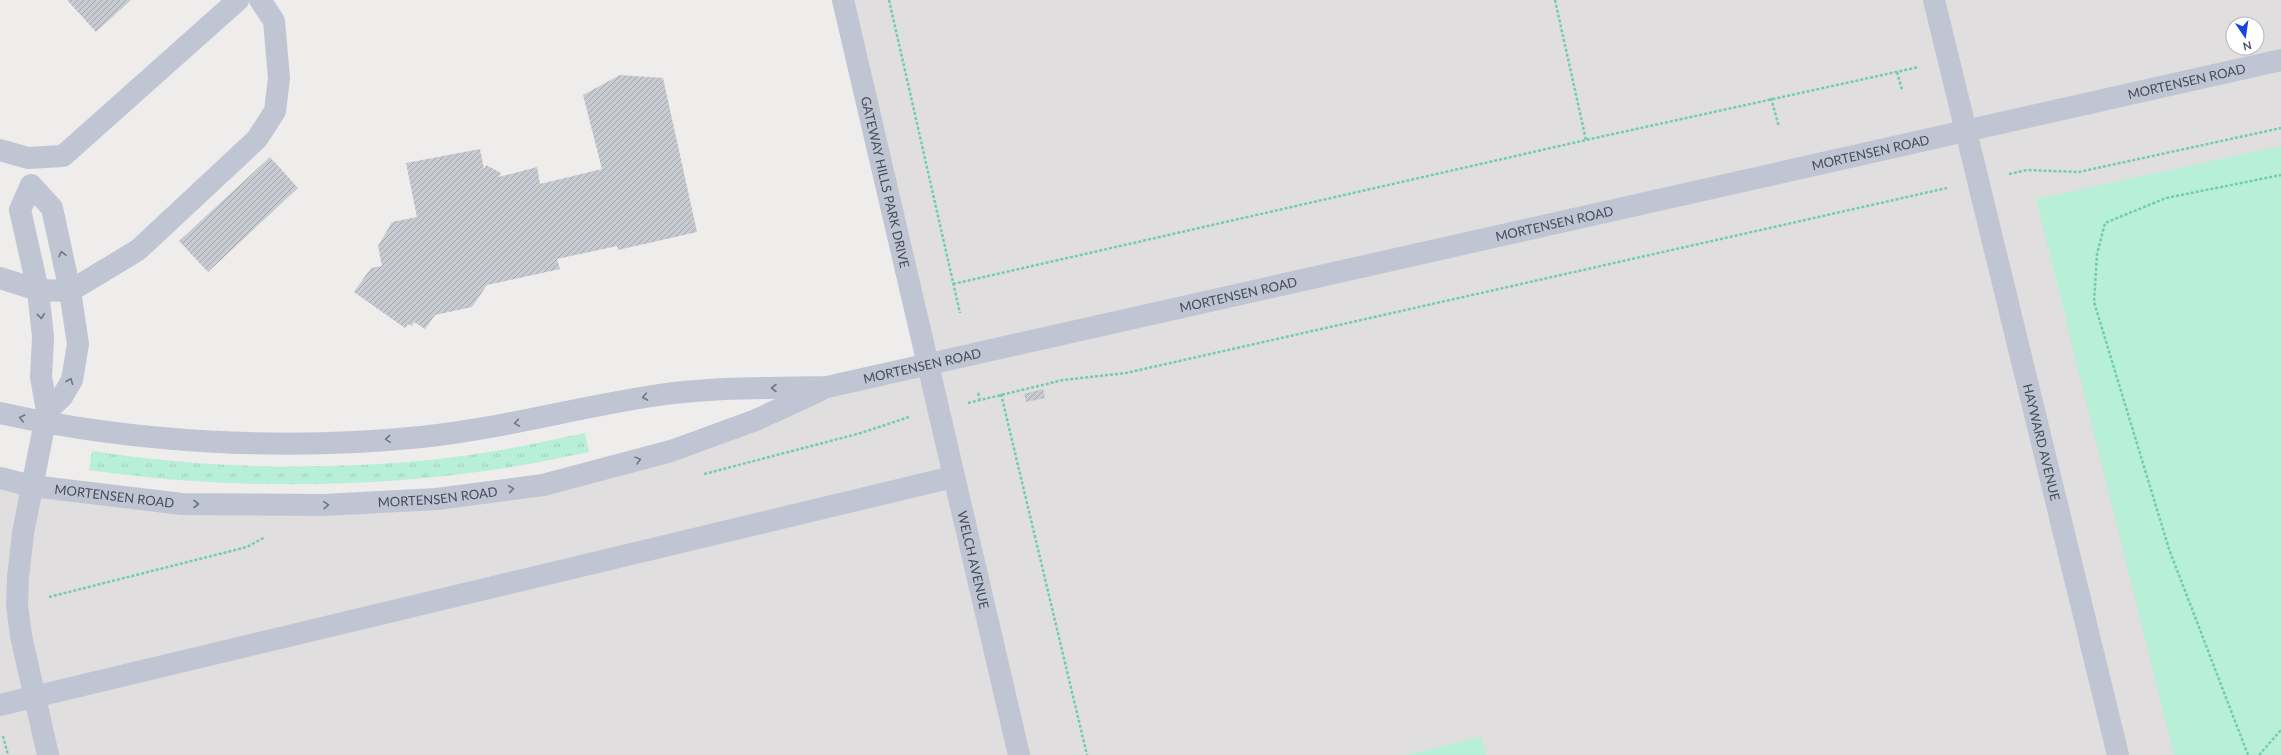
<svg xmlns="http://www.w3.org/2000/svg" width="2281" height="755" font-family="Lato,sans-serif">
  <style>
    .education { fill: #e0dede; fill-rule: evenodd }
    .grass { fill: url(#grass-tufts) }
    .pitch { fill: #b8efd9 }
    .building { fill: url(#building-hatch) }
    .lines { fill: none; stroke-linecap: round; stroke-linejoin: round }
    .path { stroke: #70cdb3; stroke-width: 2.5; stroke-dasharray: 3 2; stroke-linecap: butt }
    .minor { stroke: #bfc5d2; stroke-width: 22 }
    .oneway { stroke: #6f7684 }
    .labels { text-anchor: middle; stroke-width: 3; stroke-linejoin: round; paint-order: stroke }
    .street-label { font-size: 13px; fill: #444b5a; stroke: #fff }
  </style>
  <defs>
    <pattern id="grass-tufts" width="24" height="20" patternUnits="userSpaceOnUse"><rect width="24" height="20" fill="#b8efd9"/><path d="M3 7l-1-3M5 7V3M7 7l1-3M15 17l-1-3M17 17v-4M19 17l1-3" fill="none" stroke="#9fcebc"/></pattern>
    <pattern id="building-hatch" width="6" height="6" patternUnits="userSpaceOnUse"><rect width="6" height="6" fill="#c8cad2"/><path d="M-1 1l2-2M0 6l6-6M5 7l2-2" fill="none" stroke="#a4a6ad"/></pattern>
  </defs>
  <rect width="100%" height="100%" fill="#efecec"/>
  <path class="education" d="M843,0H2281V755H0V478L182,504L543,485L756,420L927,365ZM2233,24H2257V48H2233Z"/>
  <path class="grass" d="M585,433L589,452C563,457 537,463 511,467C375,489 226,490 89,470L92,451C206,469 324,471 439,459C488,454 537,443 585,433Z"/>
  <g class="pitch">
    <path d="M2281,146V755H2174L2036,199Z"/>
    <path d="M1481,737L1486,755H1406Z"/>
  </g>
  <g class="building">
    <path d="M67,0H131L96,32Z"/>
    <path d="M620,75L663,78L697,232L618,250L617,246L557,259L560,269L487,285L472,307L435,315L425,329L414,322L412,326L408,324L405,328L354,292L371,268L382,266L378,246L392,222L417,217L406,163L480,149L484,169L486,165L501,173L499,177L537,167L540,184L602,169L583,95Z"/>
    <path d="M270,157L298,188L208,272L179,241Z"/>
    <path d="M1043,389L1045,398L1026,402L1024,394Z"/>
  </g>
  <g class="lines">
    <g class="path">
      <path d="M889,0L960,313"/>
      <path d="M1555,0L1586,140"/>
      <path d="M1897,72L1902,90"/>
      <path d="M1771,98L1779,127"/>
      <path d="M2009,174L2027,170L2079,172L2281,128"/>
      <path d="M953,284L1586,140L1919,67"/>
      <path d="M978,393L980,399"/>
      <path d="M1001,394L1087,755"/>
      <path d="M968,403L1063,380L1126,373L1947,188"/>
      <path d="M704,474L861,433L909,417"/>
      <path d="M49,597L247,547L265,537"/>
      <path d="M3,736L8,755"/>
      <path d="M2248,755L2169,549L2094,302L2097,254L2105,223L2166,198L2281,175"/>
      <path d="M2259,755L2281,730"/>
    </g>
    <g class="minor">
      <path id="s1" d="M843,0L1019,755"/>
      <path id="s2" d="M1934,0L2118,755"/>
      <path d="M0,150L28,158L63,156L238,0"/>
      <path d="M0,278L38,290L70,291L138,250L257,139L275,111L279,78L274,21L260,0"/>
      <path d="M47,411L62,397L72,380L78,344L70,291L52,208L31,185L20,210L38,290L43,337L41,377L47,411L23,533L18,577L17,605L21,636L48,755"/>
      <path id="s3" d="M0,413C134,443 284,451 421,437C499,429 574,408 652,396C709,387 769,388 827,387L2281,60"/>
      <path id="s4" d="M0,478L32,486L182,504L323,505L437,499L543,485L671,451L756,420L821,390"/>
      <path d="M0,705L953,477"/>
    </g>
  </g>
  <defs><path id="oneway-chevron" d="M-2-3.5L2.5 0L-2 3.5" fill="none" stroke-width="1.6" stroke-linecap="round" stroke-linejoin="round"/></defs>
  <g class="oneway">
    <use href="#oneway-chevron" transform="translate(62 254) rotate(-103)"/>
    <use href="#oneway-chevron" transform="translate(41 316) rotate(84)"/>
    <use href="#oneway-chevron" transform="translate(70 381) rotate(-68)"/>
    <use href="#oneway-chevron" transform="translate(774 388) rotate(180)"/>
    <use href="#oneway-chevron" transform="translate(645 397) rotate(169)"/>
    <use href="#oneway-chevron" transform="translate(22 418) rotate(-167)"/>
    <use href="#oneway-chevron" transform="translate(517 423) rotate(171)"/>
    <use href="#oneway-chevron" transform="translate(388 439) rotate(176)"/>
    <use href="#oneway-chevron" transform="translate(638 460) rotate(-15)"/>
    <use href="#oneway-chevron" transform="translate(511 489) rotate(-8)"/>
    <use href="#oneway-chevron" transform="translate(196 504)"/>
    <use href="#oneway-chevron" transform="translate(326 505) rotate(-2)"/>
  </g>
  <g class="labels">
    <g class="street-label">
      <text dy="5" stroke="none"><textPath href="#s3" startOffset="2227">MORTENSEN ROAD</textPath></text>
      <text dy="5" stroke="none"><textPath href="#s3" startOffset="1903">MORTENSEN ROAD</textPath></text>
      <text dy="5" stroke="none"><textPath href="#s1" startOffset="187">GATEWAY HILLS PARK DRIVE</textPath></text>
      <text dy="5" stroke="none"><textPath href="#s3" startOffset="1579">MORTENSEN ROAD</textPath></text>
      <text dy="5" stroke="none"><textPath href="#s3" startOffset="1255">MORTENSEN ROAD</textPath></text>
      <text dy="5" stroke="none"><textPath href="#s3" startOffset="931">MORTENSEN ROAD</textPath></text>
      <text dy="5" stroke="none"><textPath href="#s2" startOffset="455">HAYWARD AVENUE</textPath></text>
      <text dy="5" stroke="none"><textPath href="#s4" startOffset="116">MORTENSEN ROAD</textPath></text>
      <text dy="5" stroke="none"><textPath href="#s4" startOffset="440">MORTENSEN ROAD</textPath></text>
      <text dy="5" stroke="none"><textPath href="#s1" startOffset="575">WELCH AVENUE</textPath></text>
    </g>
  </g>
  <g transform="translate(2245 36) rotate(167)"><circle r="19" fill="#ffffff" stroke="#b4b7bd"/>
  <path d="M0-3L7 15L0 10L-7 15Z" fill="#1642df"/>
  <text y="-6" font-size="11" font-weight="bold" text-anchor="middle" fill="#444b5a">N</text>
  </g>
</svg>
